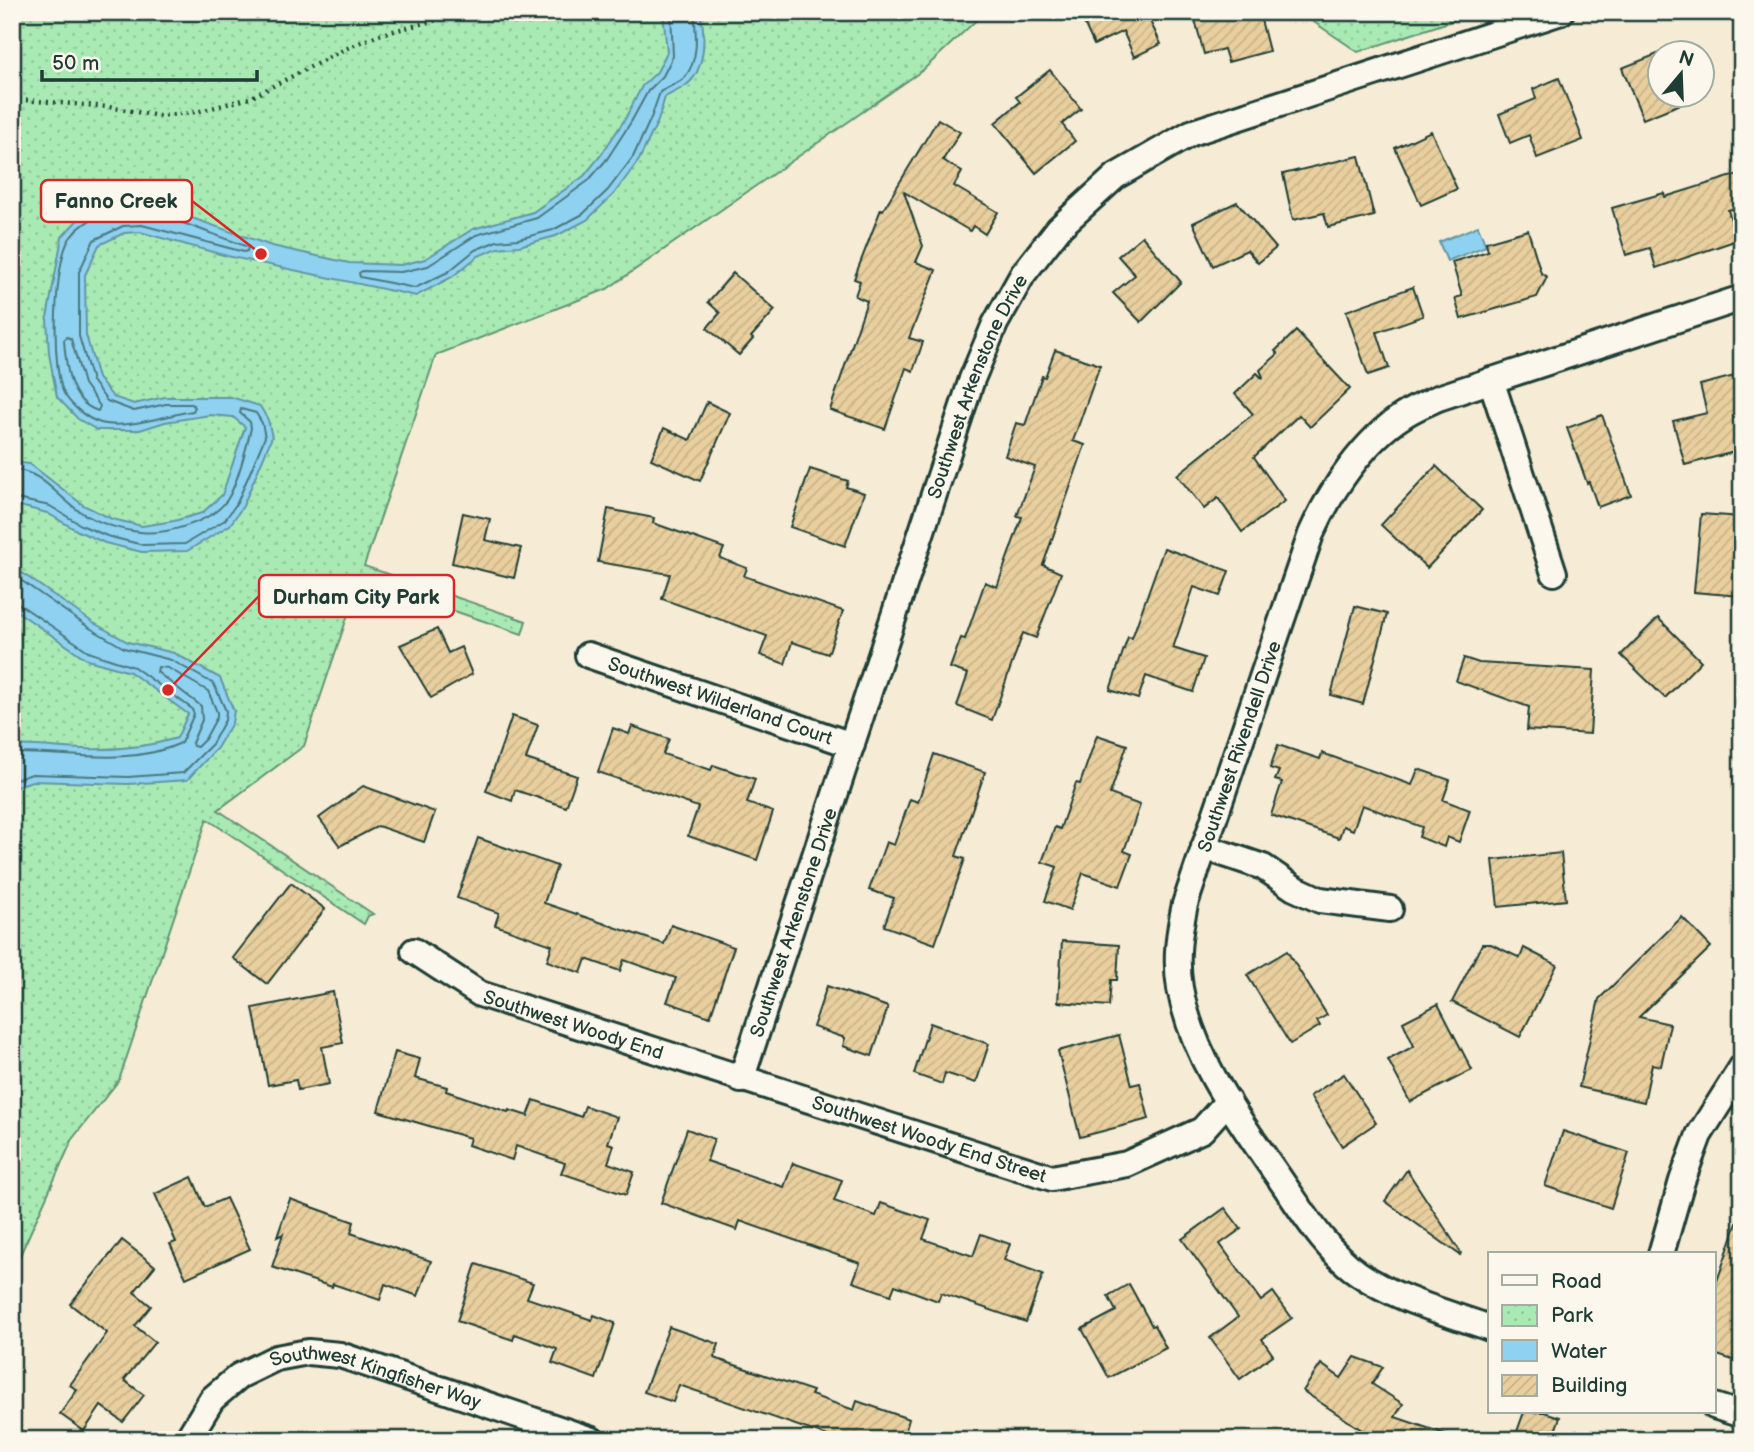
<svg xmlns="http://www.w3.org/2000/svg" width="1754" height="1452" font-family="'Balsamiq Sans',sans-serif">
  <style>
    .park { fill: url(#park-dots); stroke: #649474; stroke-width: 2 }
    .water { fill: #8fd1f0; stroke: #6296a5; stroke-width: 2 }
    .lines { fill: none; stroke-linecap: round; stroke-linejoin: round }
    .shore { stroke: #4c787f; stroke-width: 2 }
    .building { fill: url(#building-hatch); stroke: #1f3d34; stroke-width: 2 }
    .minor-casing { stroke: #1f3d34; stroke-width: 30 }
    .path { stroke: #1f3d34; stroke-width: 4.5; stroke-dasharray: 2 5; stroke-linecap: butt }
    .minor { stroke: #fbf7ec; stroke-width: 24 }
    .labels { text-anchor: middle; stroke-width: 6; stroke-linejoin: round; paint-order: stroke }
    .street-label { font-size: 19px; fill: #1f3d34; stroke: #fbf7ec }
    .leader { fill: none; stroke: #d62828; stroke-width: 2.5 }
    .callout-dot { fill: #d62828; stroke: #fbf7ec; stroke-width: 2.5 }
    .callout { fill: #fbf7ec; stroke: #d62828; stroke-width: 2.5 }
    .callout-label { font-size: 21px; text-anchor: middle; font-weight: bold; fill: #1f3d34 }
  </style>
  <defs>
    <pattern id="park-dots" width="8" height="8" patternUnits="userSpaceOnUse" patternTransform="scale(1.75)"><rect width="8" height="8" fill="#a9eab4"/><path d="M2 2h.1M6 6h.1" fill="none" stroke="#91ca9b" stroke-width="1.8" stroke-linecap="round"/></pattern>
    <pattern id="building-hatch" width="6" height="6" patternUnits="userSpaceOnUse" patternTransform="scale(1.75)"><rect width="6" height="6" fill="#e9cf9e"/><path d="M-1 1l2-2M0 6l6-6M5 7l2-2" fill="none" stroke="#c7b389"/></pattern>
  </defs>
  <rect width="100%" height="100%" fill="#f6ebd5"/>
  <filter id="ink" filterUnits="userSpaceOnUse"><feTurbulence type="fractalNoise" baseFrequency=".0143" numOctaves="2"/><feDisplacementMap in="SourceGraphic" scale="14" xChannelSelector="R" yChannelSelector="G"/><feConvolveMatrix kernelMatrix="1 2 1 2 8 2 1 2 1" color-interpolation-filters="sRGB"/></filter>
  <g filter="url(#ink)">
    <g class="park">
      <path d="M12,12H985L923,70L607,289L436,355L364,566L526,621L522,634L360,579L304,746L218,810L373,914L368,916L364,924L207,819L119,1080L73,1138L12,1273Z"/>
      <path d="M1299,12H1479L1358,52Z"/>
    </g>
    <g class="water">
      <path d="M663,12H700C706,34 706,72 685,86C679,90 672,93 665,97L658,121L639,160L614,194L587,220L556,236L519,246L498,248L478,256L452,277L416,296L227,256L140,232L124,233L99,245L85,275L86,335L98,378L113,397L134,404L165,397H231L260,406L268,420L272,437L243,506L230,525L187,551L142,552L105,543L78,531L47,513L12,504V462L30,464L83,505L112,519L142,526L174,521L202,513L222,495L245,427L233,417L210,415L165,422L140,430H97L78,419L57,397L49,354L47,318L62,237L81,216L112,201L149,203L272,246L349,263L401,265L425,259L473,229L533,212L584,176L601,155L625,119L642,86L657,72L667,52Z"/>
      <path d="M1478,226L1486,246L1447,261L1439,242Z"/>
      <path d="M12,566L92,622L128,642L174,653L220,678L234,711L232,723L217,748L187,780L128,784L32,781L12,788V746C37,744 60,749 84,749C115,750 147,747 177,738L188,714L130,672L88,660L12,608Z"/>
    </g>
    <g class="lines">
      <g class="shore">
        <path d="M671,12L673,56L663,76L648,91L631,122L607,159L588,181L537,218L476,235L428,266L401,272L362,271L359,273L360,277L415,288L448,272L475,250L497,241L518,239L553,230L583,214L608,190L633,157L651,118L660,92C667,87 678,84 684,78C700,60 696,33 694,12"/>
        <path d="M114,209L148,210L248,247L247,251L244,252L142,225L123,226L94,240L79,272V336L92,381L107,401L134,411L166,404H192L195,407L193,411C167,415 122,431 98,422C86,418 72,406 65,395C50,372 54,259 70,238C82,222 97,216 114,209Z"/>
        <path d="M67,337L71,339L84,384L100,406L98,411C69,402 66,366 64,340Z"/>
        <path d="M12,469C44,472 55,495 79,511C96,522 119,530 140,532C166,535 212,522 227,500C237,485 247,446 251,428L250,422L240,413L241,409L256,413L262,423L265,437L237,503L225,520L185,544L143,545L107,536L81,525L50,506L12,498"/>
        <path d="M12,574L88,627L124,648L171,660L214,684L226,711L225,720L212,744L183,773L128,777L32,774L12,781"/>
        <path d="M12,603L19,604L91,653L134,667L191,708L194,714L181,743C130,767 66,752 12,753"/>
        <path d="M158,667L168,668L208,691L217,712V717L205,739L197,747L193,746L192,743L202,720L201,706L157,672Z"/>
      </g>
    </g>
    <g class="building">
      <path d="M1079,12H1165L1149,19L1161,44L1134,57L1123,31L1094,45Z"/>
      <path d="M1193,12H1259L1269,51L1228,62L1224,49L1204,54Z"/>
      <path d="M1660,53V94L1701,96L1643,119L1622,68Z"/>
      <path d="M1050,70L1081,109L1062,124L1075,141L1036,173L995,123L1020,102L1016,97Z"/>
      <path d="M1559,78L1583,140L1537,158L1529,135L1510,143L1499,114L1536,99L1533,89Z"/>
      <path d="M938,119L960,132L943,160L962,172L954,186L998,212L985,234L973,226L970,231L904,192L923,246L916,262L936,270L909,338L923,342L913,371L906,368L885,429L830,410L867,301L855,296L860,281L854,279L881,209L883,210Z"/>
      <path d="M1431,131L1457,189L1421,205L1395,148Z"/>
      <path d="M1359,156L1374,216L1328,227L1324,213L1293,220L1283,174Z"/>
      <path d="M1742,173V206L1728,210L1737,240L1656,268L1650,248L1626,255L1612,208L1664,193L1665,197Z"/>
      <path d="M1237,202L1276,248L1258,263L1247,250L1213,266L1193,223Z"/>
      <path d="M1528,230L1541,273L1547,277L1537,297L1461,319L1455,298L1462,296L1452,262L1488,251L1486,242Z"/>
      <path d="M1142,236L1181,282L1141,322L1113,293L1135,275L1118,256Z"/>
      <path d="M733,273L775,310L751,337L753,339L739,355L707,328L720,313L708,302Z"/>
      <path d="M1413,287L1423,316L1377,332L1389,368L1368,375L1346,311Z"/>
      <path d="M1296,331L1350,389L1310,427L1299,415L1254,457L1285,501L1242,532L1218,498L1204,509L1177,475L1253,414L1235,394L1257,373L1262,378L1263,377L1260,370L1278,354L1275,351Z"/>
      <path d="M1055,350L1100,365L1073,441L1085,445L1043,565L1061,573L1036,638L1023,633L992,720L957,706L968,674L950,668L961,638L965,639L985,582L997,587L1022,517L1017,516L1035,467L1005,456L1016,423L1025,425L1042,376L1045,377Z"/>
      <path d="M1742,374V450L1685,465L1673,421L1707,413L1700,385Z"/>
      <path d="M707,402L730,413L700,481L651,459L664,428L690,440Z"/>
      <path d="M1602,415L1631,495L1598,507L1589,482L1587,483L1567,428Z"/>
      <path d="M1436,466L1482,510L1427,568L1381,525Z"/>
      <path d="M810,469L848,481L846,487L864,493L845,546L790,527Z"/>
      <path d="M608,509L654,518L653,523L724,548L720,558L747,568L744,576L843,611L828,654L792,642L785,664L760,655L767,636L662,599L670,574L598,562Z"/>
      <path d="M463,513L490,519L485,540L521,548L514,578L452,563Z"/>
      <path d="M1701,514L1742,517L1740,596L1694,592Z"/>
      <path d="M1164,548L1229,571L1220,596L1194,587L1173,648L1204,658L1193,692L1146,676L1138,699L1110,690L1128,637L1132,638Z"/>
      <path d="M1355,606L1387,614L1363,704L1331,695Z"/>
      <path d="M1658,618L1701,661L1665,698L1621,655Z"/>
      <path d="M437,629L448,653L461,647L472,674L431,698L400,645Z"/>
      <path d="M1464,658L1479,663L1594,670L1590,734L1527,730L1529,707L1456,681Z"/>
      <path d="M512,716L538,725L526,759L577,776L566,807L515,790L512,801L486,791Z"/>
      <path d="M632,726L669,739L663,754L711,770L713,765L755,779L747,803L773,812L757,860L688,836L698,807L598,772L613,728L629,734Z"/>
      <path d="M1097,735L1127,745L1110,794L1140,805L1124,851L1132,854L1120,886L1083,873L1070,910L1045,901L1057,867L1042,862L1055,827L1060,829L1076,783L1080,784Z"/>
      <path d="M1278,745L1320,759L1322,753L1412,785L1418,769L1450,780L1443,800L1470,810L1459,842L1447,837L1444,847L1419,837L1422,827L1362,805L1353,830L1343,826L1339,838L1271,815L1282,782L1275,780L1279,771L1270,768Z"/>
      <path d="M934,754L985,772L956,856L965,859L935,944L884,926L894,898L869,890L886,842L894,845L910,799L918,802Z"/>
      <path d="M363,786L435,812L424,842L378,826L340,846L319,818Z"/>
      <path d="M478,838L557,866L544,903L664,944L671,925L734,947L710,1017L667,1002L676,978L624,960L620,971L586,959L581,973L547,961L552,945L495,925L499,913L457,898Z"/>
      <path d="M1561,853L1566,900L1498,907L1493,860Z"/>
      <path d="M291,883L325,909L267,984L233,958Z"/>
      <path d="M1682,917L1711,947L1639,1017L1670,1024L1661,1066L1652,1064L1644,1102L1579,1087L1599,999Z"/>
      <path d="M1062,941L1119,945L1117,980H1111L1109,1006L1058,1002Z"/>
      <path d="M1482,944H1491L1520,958L1524,948L1557,965L1520,1037L1452,1002Z"/>
      <path d="M1287,951L1327,1015L1317,1021L1320,1026L1290,1044L1247,975Z"/>
      <path d="M827,986L888,1007L872,1056L843,1046L845,1038L813,1027Z"/>
      <path d="M333,992L343,1043L322,1047L329,1084L298,1090L296,1080L268,1085L253,1008Z"/>
      <path d="M1438,1004L1472,1070L1410,1102L1388,1060L1414,1046L1403,1022Z"/>
      <path d="M930,1023L989,1044L976,1083L945,1073L942,1084L914,1074Z"/>
      <path d="M1119,1035L1132,1085L1140,1083L1149,1119L1080,1137L1058,1051Z"/>
      <path d="M395,1052L420,1059L415,1078L447,1087L446,1091L508,1112L509,1110L528,1116L534,1100L581,1117L585,1106L617,1117L608,1143L614,1145L608,1163L634,1172L626,1195L561,1173L565,1163L516,1146L512,1160L468,1145L470,1138L378,1111Z"/>
      <path d="M1344,1074L1376,1123L1342,1146L1310,1096Z"/>
      <path d="M687,1129L714,1139L707,1161L784,1187L793,1163L842,1180L834,1201L876,1216L881,1203L930,1220L923,1239L973,1256L981,1234L1010,1244L1004,1260L1043,1274L1026,1322L941,1293L938,1301L895,1285L891,1295L853,1282L860,1263L740,1221L737,1230L661,1203Z"/>
      <path d="M1563,1131L1629,1153L1611,1208L1545,1186Z"/>
      <path d="M1407,1170L1461,1253L1460,1255L1385,1201Z"/>
      <path d="M192,1177L205,1207L226,1198L250,1249L186,1278L170,1244L176,1242L155,1194Z"/>
      <path d="M290,1199L354,1222L351,1233L431,1261L418,1296L385,1284L380,1300L333,1284L332,1287L272,1267L283,1234L277,1237Z"/>
      <path d="M1225,1208L1241,1229L1220,1244L1261,1301L1273,1292L1292,1318L1262,1339L1273,1355L1240,1379L1210,1338L1238,1317L1182,1239Z"/>
      <path d="M1738,1220H1742V1363L1714,1354V1290Z"/>
      <path d="M122,1240L155,1266L134,1292L151,1306L135,1326L155,1342L124,1380L144,1395L123,1422L101,1406L84,1431L60,1414L77,1390L70,1385L107,1333L70,1304Z"/>
      <path d="M476,1264L533,1283L527,1298L592,1320L594,1315L615,1323L596,1379L552,1363L557,1349L515,1334L513,1340L457,1321Z"/>
      <path d="M1129,1284L1152,1326L1154,1325L1166,1348L1109,1378L1082,1329L1116,1311L1108,1296Z"/>
      <path d="M669,1327L719,1344L714,1358L813,1391L811,1395L854,1410L857,1401L909,1419L903,1440H839L679,1385L673,1402L644,1392Z"/>
      <path d="M1355,1357L1383,1367L1372,1384L1403,1404L1395,1417L1451,1436L1450,1440H1377L1303,1391L1321,1364L1341,1378Z"/>
      <path d="M1524,1412H1544L1560,1417L1552,1440H1514Z"/>
    </g>
    <g class="lines">
      <g class="minor-casing">
        <g id="minor">
          <path d="M1491,380L1554,573"/>
          <path id="s1" d="M588,655L852,745"/>
          <path d="M1204,847L1263,867L1294,888L1320,900L1390,909"/>
          <path id="s2" d="M414,951L480,994L1052,1178L1127,1164L1202,1130L1228,1101"/>
          <path id="s3" d="M741,1080L972,379L995,324L1023,274L1059,228L1116,176L1191,133L1561,12"/>
          <path d="M1661,1254L1682,1181L1699,1135L1742,1067"/>
          <path id="s4" d="M1490,1328C1445,1312 1397,1300 1358,1273C1325,1250 1303,1212 1280,1179C1240,1121 1193,1060 1180,988C1175,959 1179,932 1185,904L1311,534C1330,491 1364,440 1404,415C1414,408 1427,403 1438,398L1742,298"/>
          <path d="M1714,1406L1742,1415"/>
          <path id="s5" d="M187,1440L212,1399L239,1376L276,1358L308,1352L340,1355L592,1440"/>
        </g>
      </g>
      <path class="path" d="M12,99L109,107L159,116L196,112L250,98L345,49L378,35L468,12"/>
      <use href="#minor" class="minor"/>
    </g>
  </g>
  <g class="labels">
    <g class="street-label">
      <text dy="7" stroke="none"><textPath href="#s3" startOffset="733">Southwest Arkenstone Drive</textPath></text>
      <text dy="7" stroke="none"><textPath href="#s1" startOffset="140">Southwest Wilderland Court</textPath></text>
      <text dy="7" stroke="none"><textPath href="#s4" startOffset="735">Southwest Rivendell Drive</textPath></text>
      <text dy="7" stroke="none"><textPath href="#s3" startOffset="166">Southwest Arkenstone Drive</textPath></text>
      <text dy="7" stroke="none"><textPath href="#s2" startOffset="177">Southwest Woody End</textPath></text>
      <text dy="7" stroke="none"><textPath href="#s2" startOffset="551">Southwest Woody End Street</textPath></text>
      <text dy="7" stroke="none"><textPath href="#s5" startOffset="228">Southwest Kingfisher Way</textPath></text>
    </g>
  </g>
  <path class="leader" d="M261 254L192 201M168 690L259 596"/>
  <g class="callout-dot">
    <circle cx="261" cy="254" r="7"/>
    <circle cx="168" cy="690" r="7"/>
  </g>
  <g class="callout">
    <rect x="41" y="180" width="151" height="42" rx="7"/>
    <rect x="259" y="575" width="195" height="42" rx="7"/>
  </g>
  <g class="callout-label">
    <text x="116" y="208">Fanno Creek</text>
    <text x="356" y="604">Durham City Park</text>
  </g>
  <rect width="1754" height="1452" fill="none" stroke="#fbf7ec" stroke-width="42"/>
  <rect x="21" y="21" width="1712" height="1410" fill="none" stroke="#1f3d34" stroke-width="2.5" filter="url(#ink)"/>
  <rect x="1488" y="1252" width="228" height="161" fill="#fbf7ec" stroke="#a3ada2" stroke-width="2"/>
  <rect x="1502" y="1275" width="35" height="10" fill="#fbf7ec" stroke="#a3ada2" stroke-width="2"/>
  <text x="1551" y="1288" font-size="21" fill="#1f3d34">Road</text>
  <rect x="1502" y="1305" width="35" height="21" fill="url(#park-dots)" stroke="#a3ada2" stroke-width="2"/>
  <text x="1551" y="1322" font-size="21" fill="#1f3d34">Park</text>
  <rect x="1502" y="1340" width="35" height="21" fill="#8fd1f0" stroke="#a3ada2" stroke-width="2"/>
  <text x="1551" y="1358" font-size="21" fill="#1f3d34">Water</text>
  <rect x="1502" y="1375" width="35" height="21" fill="url(#building-hatch)" stroke="#a3ada2" stroke-width="2"/>
  <text x="1551" y="1392" font-size="21" fill="#1f3d34">Building</text>
  <g transform="translate(1681 74) rotate(19)"><circle r="33" fill="#fbf7ec" stroke="#a3ada2" stroke-width="2"/>
  <path d="M0-5L12 26L0 18L-12 26Z" fill="#1f3d34"/>
  <text y="-10" font-size="19" font-weight="bold" text-anchor="middle" fill="#1f3d34">N</text>
  </g>
  <path d="M42 70v10h215v-10" fill="none" stroke="#1f3d34" stroke-width="3.5"/>
  <text x="52" y="70" font-size="21" fill="#1f3d34" stroke="#fbf7ec" stroke-width="5" paint-order="stroke">50 m</text>
</svg>
